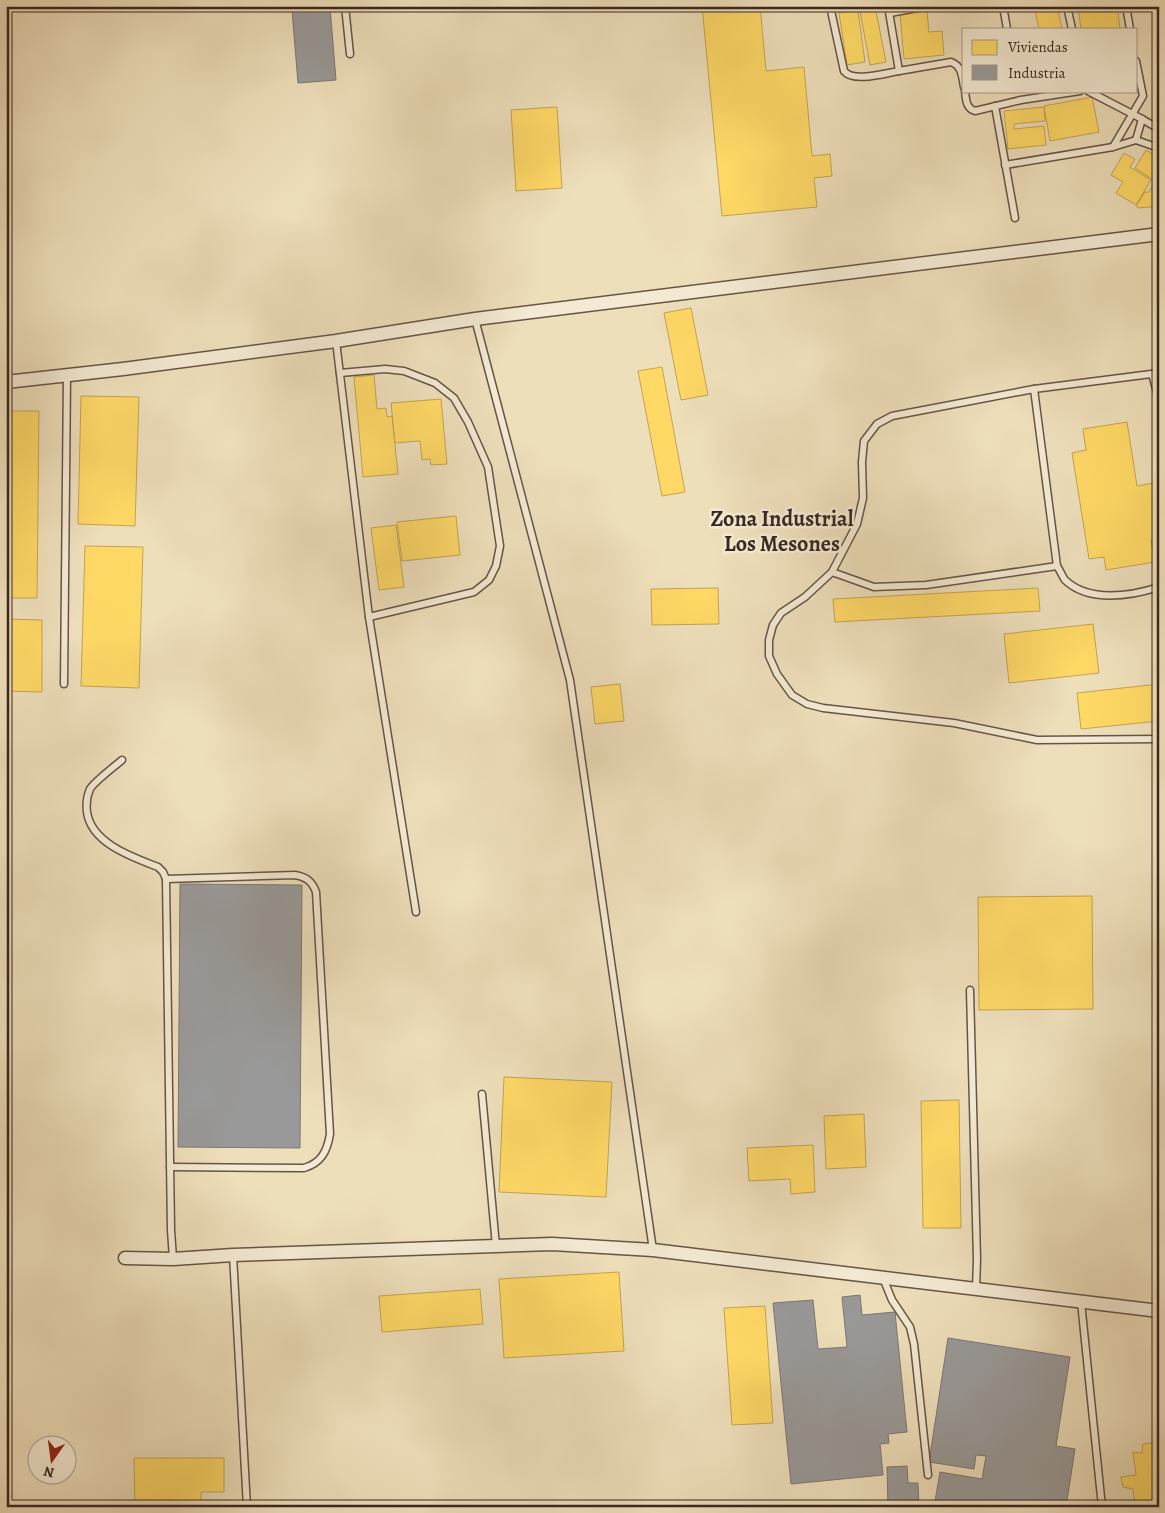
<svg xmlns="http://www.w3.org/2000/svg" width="1165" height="1513" font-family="Alegreya,serif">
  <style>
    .homes { fill: #ffd966; stroke: #c4a451 }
    .industry { fill: #999; stroke: #7c7774 }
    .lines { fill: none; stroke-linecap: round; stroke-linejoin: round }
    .service-casing { stroke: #665546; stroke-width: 9 }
    .minor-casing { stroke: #665546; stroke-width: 15 }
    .service { stroke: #f4ead3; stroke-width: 6 }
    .minor { stroke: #f4ead3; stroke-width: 12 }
    .labels { text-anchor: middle; stroke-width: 5; stroke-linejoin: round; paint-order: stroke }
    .district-label { font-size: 22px; font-weight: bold; fill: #39271f; stroke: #f4ead3 }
  </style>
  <rect width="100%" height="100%" fill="#eedfbb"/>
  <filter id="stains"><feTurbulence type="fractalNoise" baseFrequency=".004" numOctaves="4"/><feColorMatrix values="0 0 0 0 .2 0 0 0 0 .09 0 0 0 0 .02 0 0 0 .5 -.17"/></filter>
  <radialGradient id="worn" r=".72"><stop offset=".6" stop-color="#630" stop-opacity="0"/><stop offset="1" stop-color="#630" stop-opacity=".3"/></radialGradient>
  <g class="homes">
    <path d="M702,6H760L766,71L804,67L812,156L830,154L832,176L814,178L817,207L722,216Z"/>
    <path d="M859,6H875L886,62L870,65Z"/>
    <path d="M1034,6H1057L1062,29H1039Z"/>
    <path d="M1078,6H1117L1120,29H1081Z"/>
    <path d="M858,11L865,62L847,65L839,13Z"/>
    <path d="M927,11L929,32L942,31L944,55L904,59L900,14Z"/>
    <path d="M1092,97L1099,132L1050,141L1044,106Z"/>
    <path d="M557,107L562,188L516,191L511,110Z"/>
    <path d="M1044,107L1045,121L1014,124V129L1044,126L1046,145L1008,149L1004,111Z"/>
    <path d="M1146,150L1159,158V206L1139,208L1136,206L1145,192H1149L1155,181L1135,168Z"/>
    <path d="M1124,153L1135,159L1130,167L1151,180L1136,205L1116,193L1123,182L1111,175Z"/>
    <path d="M691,308L708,395L681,400L664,313Z"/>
    <path d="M662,367L685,492L662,496L638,371Z"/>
    <path d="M374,375L377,409L386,408L387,417L392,416L398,474L363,477L354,377Z"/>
    <path d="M81,396L139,397L135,526L78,524Z"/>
    <path d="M441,399L447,464L431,465L430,459L422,460L420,441L395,443L391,403Z"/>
    <path d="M6,411H39L37,598H6Z"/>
    <path d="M1127,422L1137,486L1159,482V539L1151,540L1155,562L1106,570L1104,557L1089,559L1072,453L1086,450L1083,429Z"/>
    <path d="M456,516L460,555L402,561L397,522Z"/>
    <path d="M396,525L404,587L379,590L371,528Z"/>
    <path d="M85,546L143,547L139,688L81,686Z"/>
    <path d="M718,588L719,624L652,625L651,589Z"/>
    <path d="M1038,588L1040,611L835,622L833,599Z"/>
    <path d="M6,619L42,620V692L6,691Z"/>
    <path d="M1093,624L1099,673L1009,683L1004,634Z"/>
    <path d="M620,684L624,721L595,724L591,687Z"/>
    <path d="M1159,684V721L1081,729L1077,693Z"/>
    <path d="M1092,896L1093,1009L979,1010L978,897Z"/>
    <path d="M504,1077L612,1082L606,1197L499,1192Z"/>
    <path d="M1156,1096H1159V1146H1155Z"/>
    <path d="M959,1100L961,1228H923L921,1101Z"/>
    <path d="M864,1114L866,1167L826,1169L824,1116Z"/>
    <path d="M813,1145L815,1192L791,1194L790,1179L749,1181L747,1148Z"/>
    <path d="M619,1272L624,1351L504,1358L499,1279Z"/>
    <path d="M480,1289L483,1324L382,1332L379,1296Z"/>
    <path d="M765,1306L773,1423L732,1425L724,1308Z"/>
    <path d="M1159,1442V1507H1135L1133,1489L1123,1487L1121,1477L1136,1475L1133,1452L1142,1453L1143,1444Z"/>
    <path d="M134,1458H224V1492H201V1507H135Z"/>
  </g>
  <g class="industry">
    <path d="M330,7L336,80L298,83L292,10Z"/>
    <path d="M180,884L302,885L300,1148L178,1147Z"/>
    <path d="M860,1295L862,1315L895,1312L907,1432L888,1434L889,1443L880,1444L883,1475L791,1484L773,1303L813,1300L818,1349L847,1347L842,1297Z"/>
    <path d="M948,1338L1070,1357L1056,1446L1075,1449L1066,1507H934L940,1472L982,1479L986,1456L976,1455L974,1469L929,1462Z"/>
    <path d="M907,1466L908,1483H918L919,1507H888L887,1467Z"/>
  </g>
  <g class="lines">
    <g class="service-casing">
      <g id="service">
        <path d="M345,6L350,54"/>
        <path d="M830,6L844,71C853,83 886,73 899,71"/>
        <path d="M888,6L899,71L951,62C962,66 962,76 964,87"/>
        <path d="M1003,6L1007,29"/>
        <path d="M1067,6L1072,29"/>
        <path d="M1126,6L1130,29"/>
        <path d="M890,13L928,6"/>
        <path d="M965,91C966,100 966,108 975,111L1021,100L1080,91"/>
        <path d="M1088,91L1142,119L1159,129"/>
        <path d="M995,106L1015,218"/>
        <path d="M1136,140L1142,119"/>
        <path d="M1113,147L1143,96L1136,61"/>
        <path d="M1005,165L1113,147L1136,140L1159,148"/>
        <path d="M475,319L570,680L653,1250"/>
        <path d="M336,341L369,617L416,912"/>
        <path d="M340,373L385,369L404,371L435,383L454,398L468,422L488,467L500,546L496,566L489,580L474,592L369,617"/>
        <path d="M1159,373L1034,389L892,416L877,424L864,441L862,462L863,498L857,524L832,572L805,597L781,613L773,625L769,640V656L777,674L792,695L807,704L823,708L954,723L1037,740L1159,739"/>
        <path d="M1152,374L1159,400"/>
        <path d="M1034,389L1057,566C1060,570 1062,576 1065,580C1089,603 1131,596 1159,587"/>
        <path d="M832,572L874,587L926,585L1057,566"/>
        <path d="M64,684L67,375"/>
        <path d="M122,760C115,766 94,782 90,789C87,796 86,805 87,812C91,843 132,857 158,867L163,872L166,879L171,1230L173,1259"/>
        <path d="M166,879L295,875C306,877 312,881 316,892L330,1134C327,1152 321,1163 304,1168L170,1167"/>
        <path d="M970,990L977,1259L976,1289"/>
        <path d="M482,1094L496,1246"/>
        <path d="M233,1255L247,1507"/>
        <path d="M883,1278L892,1300L910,1327L914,1344L928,1475"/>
        <path d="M1081,1302L1102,1507"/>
      </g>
    </g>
    <g class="minor-casing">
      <g id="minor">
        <path d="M6,382L123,369L336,341L475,319L1159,234"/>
        <path d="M125,1258L173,1259L233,1255L552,1244L653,1250L1159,1311"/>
      </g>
    </g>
    <use href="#service" class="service"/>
    <use href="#minor" class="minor"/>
  </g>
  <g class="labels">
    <g class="district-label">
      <text x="782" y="526">Zona Industrial<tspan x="782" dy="25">Los Mesones</tspan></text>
    </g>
  </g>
  <rect width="1165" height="1513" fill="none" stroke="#eedfbb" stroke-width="25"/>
  <rect x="8" y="8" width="1150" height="1498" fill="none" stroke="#39271f" stroke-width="2.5"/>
  <rect x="12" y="12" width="1140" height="1488" fill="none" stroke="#39271f"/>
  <rect x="962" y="28" width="175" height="65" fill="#f4ead3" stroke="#a99c8b"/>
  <rect x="972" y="40" width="25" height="15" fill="#ffd966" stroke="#a99c8b"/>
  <text x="1008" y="52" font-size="15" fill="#39271f">Viviendas</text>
  <rect x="972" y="65" width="25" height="15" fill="#999999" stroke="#a99c8b"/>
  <text x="1008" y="78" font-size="15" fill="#39271f">Industria</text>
  <g transform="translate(52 1460) rotate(194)"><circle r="24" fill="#f4ead3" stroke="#a99c8b"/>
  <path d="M0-4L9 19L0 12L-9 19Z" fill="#8f2418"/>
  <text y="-8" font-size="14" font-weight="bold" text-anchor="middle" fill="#39271f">N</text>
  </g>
  <rect width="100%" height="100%" filter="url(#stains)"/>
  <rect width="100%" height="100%" fill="url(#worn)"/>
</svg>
